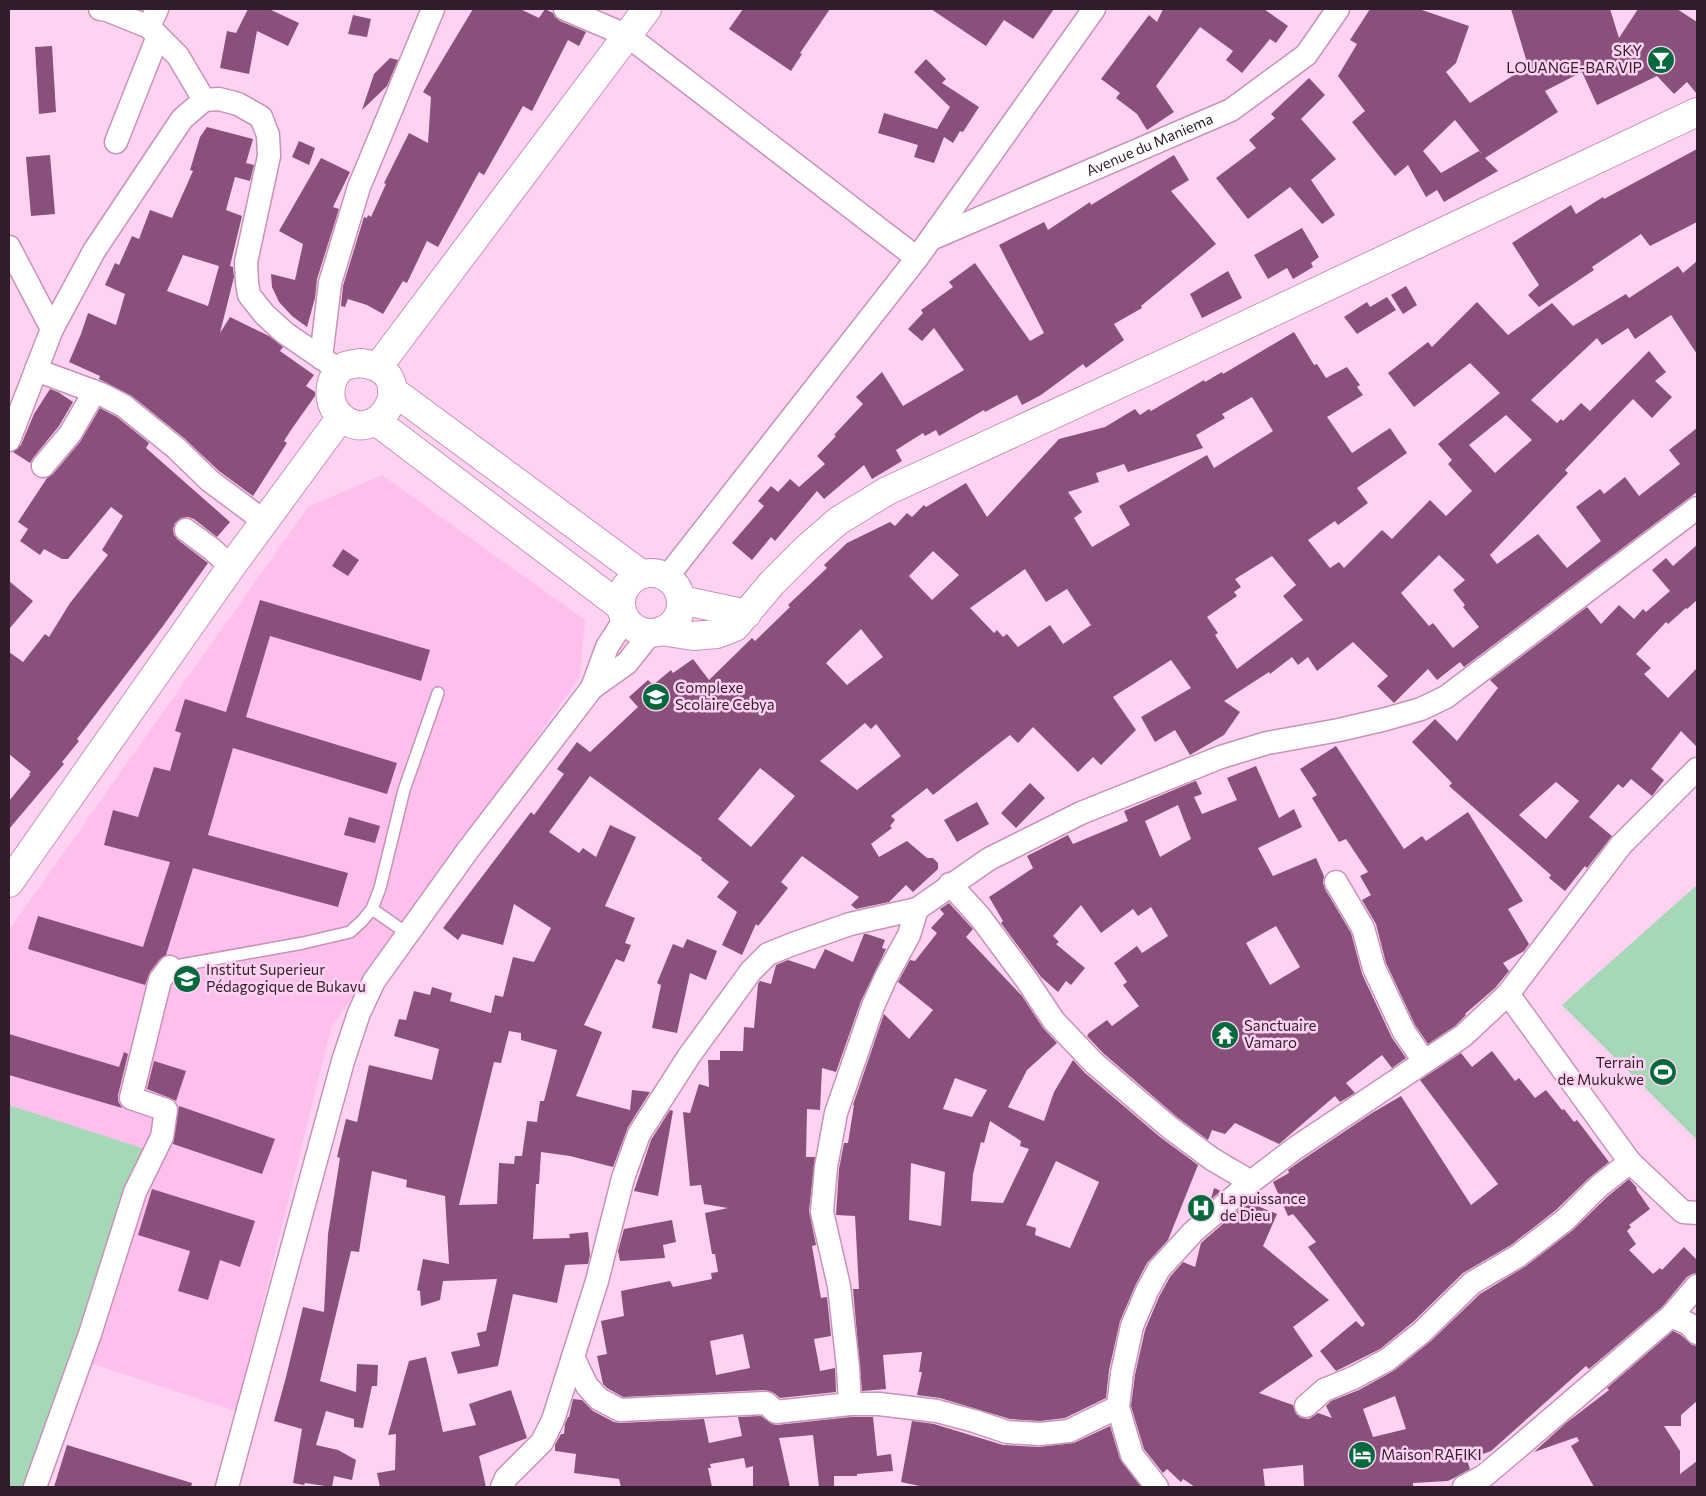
<svg xmlns="http://www.w3.org/2000/svg" width="1706" height="1496" font-family="Commissioner,sans-serif">
  <style>
    .built { fill: #fdbfec }
    .green { fill: #a5d8b7 }
    .building { fill: #88507a; fill-rule: evenodd }
    .lines { fill: none; stroke-linecap: round; stroke-linejoin: round }
    .service-casing { stroke: #c692b8; stroke-width: 14 }
    .minor-casing { stroke: #c692b8; stroke-width: 25 }
    .tertiary-casing { stroke: #c692b8; stroke-width: 30 }
    .service { stroke: #fff; stroke-width: 11 }
    .minor { stroke: #fff; stroke-width: 22 }
    .tertiary { stroke: #fff; stroke-width: 28 }
    .labels { text-anchor: middle; stroke-width: 5; stroke-linejoin: round; paint-order: stroke }
    .poi-label { font-size: 15px; fill: #311d2c; stroke: #ffd2f2; text-anchor: start }
    .street-label { font-size: 15px; fill: #311d2c; stroke: #ffd2f2 }
  </style>
  <rect width="100%" height="100%" fill="#ffd2f2"/>
  <path class="built" d="M382,475L585,620L580,677L331,1028L236,1411L78,1359L144,1149L9,1105V930L308,507Z"/>
  <g class="green">
    <path d="M1697,885V1140L1562,1005Z"/>
    <path d="M9,1105L145,1149L35,1487H9Z"/>
  </g>
  <g class="building">
    <path d="M248,9H269L299,23L288,46L257,31L249,74L220,68L227,31L236,33Z"/>
    <path d="M473,9H520L539,18L545,9L553,13L555,17L560,21L586,32L579,46L568,40L532,111L523,106L484,175L479,172L438,247L427,241L407,283L403,281L383,314L367,305L348,299L345,307L341,306L343,286L364,217L367,218L368,215L371,217L386,184L384,183L409,133L428,143L431,97L423,92Z"/>
    <path d="M743,9H830L800,53L802,54L791,71L729,29Z"/>
    <path d="M931,9H1054L1033,39L1004,20L986,46Z"/>
    <path d="M1163,9H1264L1288,26L1276,43L1270,39L1242,73L1226,60L1233,51L1200,27L1156,86L1174,112L1147,130L1137,114L1116,98L1120,93L1101,79L1149,15L1157,22Z"/>
    <path d="M1370,9H1419L1469,26L1456,63L1446,72L1470,103L1528,66L1511,9H1610L1619,38L1638,9H1677L1697,22V94L1687,82L1674,94L1657,76L1597,105L1582,72L1545,91L1558,112L1485,158L1498,171L1444,202L1437,190L1426,197L1408,165L1395,176L1352,122L1365,111L1338,76L1357,44L1350,40ZM1455,120L1482,154L1479,151L1441,173L1423,151Z"/>
    <path d="M353,15L371,19L367,37L348,34Z"/>
    <path d="M52,46L56,112L39,114L35,47Z"/>
    <path d="M390,58L398,60L387,86L362,110L374,74Z"/>
    <path d="M926,59L946,79L942,83L979,107L963,132L960,131L953,143L944,137L934,163L914,157L918,145L878,133L884,113L937,129L950,107L914,72Z"/>
    <path d="M1309,78L1325,95L1301,119L1336,159L1311,180L1335,215L1322,224L1290,187L1248,219L1216,178L1256,148L1249,140L1275,118L1271,114Z"/>
    <path d="M207,127L253,139L246,163L254,165L250,181L235,177L226,210L242,216L230,266L233,267L234,277L220,333L230,317L269,336L283,347L280,351L314,375L306,386L315,392V396L291,430L284,441L287,443L253,496L219,471L184,438L132,396L99,379L100,376L69,362L81,334L88,313L116,325L125,294L105,285L115,263L119,265L132,236L139,239L150,210L172,218L193,171L190,170L200,137ZM183,255L219,266L208,306L167,291Z"/>
    <path d="M299,141L315,148L309,165L292,157Z"/>
    <path d="M1697,149V222L1650,246L1641,234L1592,267L1594,270L1539,307L1528,295L1539,285L1512,243L1571,205L1576,214L1603,197L1604,199Z"/>
    <path d="M50,155L55,214L31,216L26,157Z"/>
    <path d="M1174,155L1189,180L1171,191L1216,244L1141,306L1142,308L1114,324L1124,340L1086,368L1083,364L1041,395L1022,405L1017,395L985,412L984,410L939,436L936,430L925,436L923,433L896,450L902,461L872,479L864,465L824,499L817,491L775,541L771,537L752,560L732,543L764,506L758,501L771,486L778,492L790,479L799,487L825,464L817,456L836,436L834,435L863,404L856,397L882,372L903,406L964,370L934,328L922,341L908,329L923,313L921,310L953,287L949,282L975,263L1030,341L1044,333L999,245L1044,222L1048,230L1090,202L1091,205Z"/>
    <path d="M321,158L350,172L333,207L339,209L317,279L315,298L307,327L292,316L279,302L272,287L271,274L295,280L303,244L279,231Z"/>
    <path d="M1302,228L1319,257L1311,263L1313,267L1293,279L1287,268L1268,279L1254,255Z"/>
    <path d="M1697,261V354L1671,315L1635,339L1628,328L1602,345L1597,338L1531,400L1557,423L1561,419L1563,421L1581,403L1590,411L1649,351L1666,372L1655,381L1672,397L1652,418L1633,399L1565,470L1568,473L1490,555L1497,564L1538,534L1567,568L1601,541L1576,507L1600,489L1604,494L1625,477L1639,496L1680,464L1669,450L1697,428V492L1464,667L1460,662L1437,680L1428,669L1394,703L1377,686L1388,676L1353,642L1317,671L1308,657L1298,665L1292,657L1270,674L1269,672L1224,701L1240,712L1224,735L1190,755L1175,730L1155,742L1141,717L1191,688L1171,660L1113,697L1136,730L1101,765L1093,757L1078,772L1033,727L1018,743L1010,735L933,795L927,788L891,816L895,820L890,826L892,828L871,844L879,857L907,841L927,858H933L938,863V869L913,892L906,885L889,902L856,909L851,905L859,897L802,856L781,882L788,888L758,926L756,924L742,955L722,945L737,912L717,897L729,882L701,860L702,858L590,776L549,832L579,853L583,848L596,857L610,825L636,837L605,906L635,918L625,943L631,945L624,962L616,959L584,1025L602,1032L576,1096L630,1110L632,1090L650,1092L628,1127L613,1167L570,1156L541,1152L539,1184H536L533,1239L570,1238L569,1234L588,1232L590,1255L588,1264L565,1265L557,1303L513,1294L498,1366L458,1374L451,1352L480,1346L477,1333L486,1331L497,1279L443,1281L440,1300L421,1306L420,1291L417,1290L423,1259L449,1264L445,1196L406,1187L407,1180L372,1171L359,1252L351,1251L320,1381L356,1392L357,1364L378,1365L377,1386H372L363,1428L354,1427V1419L326,1411L316,1445L338,1450L356,1460L352,1480L334,1476L332,1487L305,1483L304,1485L293,1483L302,1429L274,1421L286,1377L303,1307L324,1312L328,1234L340,1158L337,1157L346,1119L357,1122L369,1065L432,1080L439,1049L394,1036L399,1019L406,1020L414,991L430,995L432,987L452,993L450,1001L491,1013L495,995L503,997L513,957L534,962L551,928L514,904L503,945L462,934L458,940L443,928L531,812L534,815L564,774L557,769L577,742L590,752L638,707L629,697L648,680L653,685L671,670L673,673L693,659L709,680L752,638L755,641L790,607L788,605L827,568L824,565L847,543L890,522L895,526L907,513L912,517L924,505L926,507L966,483L987,517L1059,439L1105,427L1135,409L1140,415L1149,409L1151,411L1204,380L1205,382L1222,372L1223,374L1294,332L1314,365L1317,364L1326,378L1347,367L1360,385L1357,387L1363,395L1327,417L1352,453L1390,428L1407,453L1357,488L1368,503L1338,525L1335,521L1308,540L1330,568L1339,562L1344,568L1382,530L1392,539L1430,500L1446,516L1472,491L1448,464L1452,460L1438,444L1500,393L1470,363L1414,407L1388,373L1428,342L1432,347L1477,302L1508,335L1552,303L1573,326L1626,294L1629,298L1678,266L1683,273ZM1252,397L1273,431L1214,468L1207,455L1119,506L1130,525L1092,547L1074,518L1082,512L1068,492L1099,482L1096,473L1124,464L1128,472L1203,448L1196,435L1225,418L1222,414ZM1506,415L1532,440L1495,473L1469,445ZM933,551L959,575L932,600L909,576ZM1439,555L1465,580L1453,590L1465,605L1463,607L1479,627L1453,648L1433,623L1429,626L1401,593ZM1272,556L1296,585L1283,596L1303,620L1237,669L1215,635L1218,633L1207,617L1237,596L1234,592L1241,587L1235,579ZM1025,569L1046,602L1067,589L1091,625L1063,644L1050,625L1018,647L1007,634L1003,637L997,630L994,633L970,608ZM861,629L883,657L847,685L826,663ZM865,723L871,729L876,724L901,756L857,790L820,761ZM760,768L795,796L751,847L718,819ZM509,1031L521,1033V1040L557,1050L544,1101H540L537,1122L527,1121L522,1156H515L514,1164L499,1163L497,1204L459,1205L494,1062L501,1063Z"/>
    <path d="M1228,271L1242,298L1202,318L1190,294Z"/>
    <path d="M1406,286L1417,305L1403,314L1391,295Z"/>
    <path d="M1387,297L1396,310L1357,334L1344,317L1367,302L1370,307Z"/>
    <path d="M50,389L58,392L73,402L59,426L33,458L30,463L13,452L21,445L34,414Z"/>
    <path d="M100,408L117,417L149,443L146,448L230,522L217,537L194,519L188,517L181,518L175,523L173,529L174,535L178,540L208,563L163,626L77,739L79,741L62,762L64,764L9,829V801L30,775L29,774L31,772L9,754V652L23,662L45,634L49,637L70,603L108,555L102,550L123,516L111,507L68,559H62L44,549L40,555L20,541L28,529L18,522L47,478L53,474L80,442Z"/>
    <path d="M1697,545V600L1687,609L1686,608L1668,624L1666,622L1636,654L1651,668L1644,674L1668,698L1697,668V747L1681,731L1651,769L1664,780L1652,796L1631,779L1623,788L1618,784L1589,817L1612,836L1587,868L1585,866L1565,891L1549,878L1551,875L1449,786L1452,783L1412,742L1435,719L1457,741L1498,688L1490,680L1587,607L1601,624L1619,605L1634,619L1643,609L1646,612L1670,591L1652,570L1666,558L1673,566ZM1556,782L1579,801L1546,839L1519,815Z"/>
    <path d="M343,549L359,560L348,576L332,566Z"/>
    <path d="M9,581L33,601L9,629Z"/>
    <path d="M260,600L430,650L421,681L270,636L246,717L397,763L387,794L233,748L208,835L348,873L338,907L193,868L166,955L160,959L150,972L145,985L28,949L38,916L143,947L170,862L104,845L113,810L138,817L154,767L170,771L181,733L175,731L185,699L226,712Z"/>
    <path d="M1336,746L1404,849L1422,836L1426,841L1468,812L1523,901L1508,909L1529,944L1524,951L1503,963L1509,971L1495,988L1465,1014L1466,1015L1455,1026L1428,1044L1415,1025L1386,963L1376,924L1362,900L1371,895L1360,876L1368,872L1346,839L1339,842L1312,798L1317,795L1300,769Z"/>
    <path d="M1256,766L1279,818L1294,809L1302,827L1258,848L1273,876L1316,858L1324,876L1323,883L1325,889L1351,933L1362,974L1392,1038L1406,1058L1392,1068L1382,1055L1346,1083L1355,1093L1340,1102L1335,1096L1279,1144L1235,1123L1225,1134L1212,1130L1208,1140L1177,1117L1103,1053L1087,1036L1089,1033L1107,1020L1112,1026L1139,1006L1123,985L1127,982L1114,963L1137,946L1142,953L1168,936L1151,907L1138,916L1133,909L1101,933L1081,905L1053,936L1059,942L1056,944L1085,968L1071,985L1066,981L1058,992L1041,977L1001,923L1003,921L989,897L1033,868L1027,856L1068,835L1073,844L1128,821L1124,811L1188,784L1196,781L1202,794L1194,797L1202,814L1237,800L1227,778ZM1178,805L1191,839L1160,857L1145,821ZM1276,926L1300,967L1270,985L1246,943Z"/>
    <path d="M1030,783L1045,798L1016,828L1001,813Z"/>
    <path d="M977,802L989,824L957,842L944,820Z"/>
    <path d="M349,817L380,826L375,843L344,835Z"/>
    <path d="M949,903L973,929L966,937L1022,996L1043,1028L1057,1043L1027,1070L1008,1107L1044,1121L1054,1092L1073,1060L1085,1073L1160,1137L1198,1165L1168,1240L1147,1263L1135,1286L1120,1321L1109,1370L1106,1398L1065,1418L1040,1421L1010,1419L940,1398L917,1395L922,1372H919L922,1352L883,1355L886,1389L862,1391L853,1289H859L855,1216L836,1215L839,1169L844,1143H848L854,1105H853L884,1014L909,1039L933,1010L898,982L910,960L915,961L937,933L931,928L944,914L940,909ZM955,1078L987,1090L972,1117L943,1109ZM990,1121L1021,1141L1020,1146L1029,1149L1003,1203L971,1201L973,1174L981,1142L984,1143ZM1056,1161L1099,1182L1070,1248L1035,1235L1036,1228L1026,1225ZM911,1163L945,1172L941,1226L909,1220Z"/>
    <path d="M864,934H867L885,940L882,948L886,949L861,1001L836,1072L822,1068L820,1110L807,1109L806,1157H815L809,1211L816,1245L812,1246L821,1298L827,1297L831,1336L814,1339L820,1371L835,1368L836,1392L780,1398L774,1393L765,1390L623,1397L607,1388L603,1384L597,1356L607,1354L601,1321L624,1316L621,1291L670,1281L673,1287L712,1279L711,1273L718,1272L715,1254H712L705,1213L728,1208L704,1204L701,1185L690,1186L683,1112L690,1113L699,1084L709,1087L708,1060H720V1051H743L744,1027L754,1028L758,984L760,981L771,984L776,965L788,960L815,969L825,949L853,962ZM743,1334L750,1368L716,1375L710,1341Z"/>
    <path d="M687,939L717,951L706,980L690,973L677,1033L652,1028L661,985L657,983L673,944L683,948Z"/>
    <path d="M9,1034L119,1067L124,1052L128,1054L118,1095V1101L122,1108L9,1075Z"/>
    <path d="M1492,1051L1515,1081L1519,1078L1535,1098L1546,1090L1562,1110L1564,1109L1574,1122L1577,1120L1609,1162L1589,1178L1556,1210L1511,1245L1463,1273L1413,1322L1380,1349L1336,1371L1320,1351L1356,1321L1362,1327L1365,1324L1308,1247L1316,1242L1293,1214L1288,1216L1273,1182L1289,1173L1288,1170L1302,1160L1372,1113L1401,1096L1471,1205L1498,1184L1420,1080L1461,1053L1472,1067Z"/>
    <path d="M154,1061L186,1071L176,1101L170,1098L147,1089Z"/>
    <path d="M179,1106L275,1139L262,1174L173,1144Z"/>
    <path d="M670,1110L673,1111L658,1196L634,1191L651,1140Z"/>
    <path d="M1629,1179L1637,1188L1636,1189L1650,1209L1629,1225L1631,1227L1627,1231L1636,1244L1629,1250L1653,1274L1660,1268L1662,1270L1684,1247L1697,1260V1273L1692,1274L1687,1277L1662,1307L1589,1369L1586,1366L1491,1451L1467,1460L1470,1469L1454,1478L1448,1481L1413,1483V1487H1304L1303,1465L1263,1469L1265,1487H1195L1183,1479L1181,1482L1167,1469L1163,1473L1144,1449L1131,1406L1135,1375L1145,1330L1159,1297L1170,1277L1183,1262L1195,1267L1201,1243L1248,1202L1277,1214L1263,1246L1329,1300L1293,1327L1313,1356L1259,1393L1293,1405L1296,1414L1301,1418L1309,1419L1318,1413L1332,1418L1326,1406L1331,1401L1359,1390L1395,1370L1431,1341L1480,1294L1526,1266L1573,1230L1607,1197ZM1395,1396L1406,1429L1373,1437L1363,1409Z"/>
    <path d="M1214,1188L1221,1191L1211,1199Z"/>
    <path d="M152,1189L255,1221L240,1267L220,1260L208,1300L178,1291L190,1251L138,1235Z"/>
    <path d="M672,1220L676,1242L663,1245L665,1258L620,1261L618,1251L624,1229Z"/>
    <path d="M1673,1331L1681,1335L1692,1345L1697,1346V1401L1681,1415V1426H1664L1680,1451V1474L1697,1461V1487H1594L1571,1446L1579,1441L1577,1437L1534,1452L1566,1423L1609,1390L1607,1388Z"/>
    <path d="M426,1357L443,1432L476,1425L469,1404L511,1390L527,1438L479,1456L486,1487H380L377,1473L395,1470L396,1434L388,1435L409,1361Z"/>
    <path d="M573,1399L582,1400L593,1411L614,1422L620,1423L704,1419L709,1443L742,1436L738,1417L761,1416L772,1424L777,1425L851,1417H873L877,1456L891,1454L893,1471L857,1474V1476H834V1487H819L813,1435L779,1438L790,1487H753V1466L746,1468L744,1458L710,1464L711,1468H708L712,1487H621L619,1479L574,1473L576,1454L555,1451V1445L561,1434H564L565,1424L568,1417H569Z"/>
    <path d="M912,1421L934,1424L1003,1445L1039,1447L1074,1443L1110,1426L1120,1459L1141,1487H924L901,1482Z"/>
    <path d="M67,1445L192,1483L191,1487H54Z"/>
  </g>
  <g class="lines">
    <g class="service-casing">
      <g id="service">
        <path d="M372,909L408,934"/>
        <path d="M170,967L303,943L350,932L362,921L372,909L380,888L404,790L438,693"/>
      </g>
    </g>
    <g class="minor-casing">
      <g id="minor">
        <path d="M100,9L107,10L149,27L178,56L204,100"/>
        <path d="M565,9L628,36L917,258"/>
        <path d="M149,27L157,9"/>
        <path d="M116,142L158,36"/>
        <path id="s1" d="M931,239L1231,110L1306,55L1338,9"/>
        <path d="M9,247L52,329"/>
        <path d="M321,358L330,283L359,187L433,9"/>
        <path d="M36,370L101,394L124,406L176,448L210,481L264,521"/>
        <path d="M9,440L52,329L94,251L182,119L204,100L219,99L238,104L261,117L268,135L269,156L246,262L247,283L249,295L265,315L285,333L339,370"/>
        <path d="M43,466L70,434L88,403L93,391"/>
        <path d="M186,530L213,550L231,567"/>
        <path d="M667,577L917,258L1094,9"/>
        <path d="M592,688L607,647L625,619"/>
        <path d="M1336,882L1363,928L1374,968L1404,1032L1424,1061"/>
        <path d="M950,884L980,917L1026,979L1054,1021L1094,1063L1169,1127L1212,1159L1251,1182"/>
        <path d="M1508,994L1630,1162L1683,1212L1697,1213"/>
        <path d="M1671,1316L1689,1324L1697,1333"/>
        <path d="M573,1357L587,1386L599,1399L620,1410L766,1403L776,1412L850,1404H879L937,1411L974,1421L1007,1432L1040,1434L1069,1431L1118,1407"/>
        <path d="M850,1404L848,1367L839,1286L822,1212L826,1167L836,1113L873,1006L886,977L909,935L917,909"/>
        <path d="M1306,1406L1324,1390L1353,1378L1387,1360L1422,1332L1472,1283L1518,1256L1565,1220L1598,1187L1630,1162"/>
        <path d="M35,1487L90,1334L135,1192L162,1137L166,1110L131,1098L160,980L170,967"/>
        <path d="M227,1487L343,1061L359,1013L374,981L468,850L592,688L627,663L650,634"/>
        <path d="M502,1487L506,1478L542,1442L553,1420L597,1281L623,1178L639,1134L689,1056L751,971L768,954L793,944L850,924L917,909L989,859L1081,813L1221,757L1267,743L1339,730L1386,719L1421,709L1446,697L1697,508"/>
        <path d="M1157,1487L1132,1455L1118,1407L1122,1373L1132,1326L1147,1291L1159,1269L1193,1232L1251,1182L1294,1149L1463,1036L1508,994L1621,845L1697,769"/>
        <path d="M1464,1487L1484,1476L1515,1450L1671,1316L1697,1286"/>
      </g>
    </g>
    <g class="tertiary-casing">
      <g id="tertiary">
        <path d="M360,363C427,370 376,457 337,413C328,401 328,382 339,370C343,365 354,364 360,363Z"/>
        <path d="M378,367L647,9"/>
        <path d="M392,390L641,574"/>
        <path d="M376,421L620,606"/>
        <circle cx="651" cy="603" r="30"/>
        <path d="M681,600L747,614"/>
        <path d="M661,631L693,636L717,634L735,627L772,583L807,548L838,521L887,491L1180,356L1697,112"/>
        <path d="M9,883L231,567L341,417"/>
      </g>
    </g>
    <use href="#service" class="service"/>
    <use href="#minor" class="minor"/>
    <use href="#tertiary" class="tertiary"/>
  </g>
  <defs>
    <g id="bar-disc" transform="scale(1.4375)"><circle r="9.5" fill="#06693e" stroke="#ffd2f2"/><path d="M-6-5H6L.8 .8V4.5H3.5V6h-7V4.5H-.8V.8Z" fill="#fff"/></g>
    <g id="school-disc" transform="scale(1.4375)"><circle r="9.5" fill="#06693e" stroke="#ffd2f2"/><path d="M0-5L7-2L0 1L-7-2ZM-4 1L0 2.5L4 1V4Q0 6-4 4Z" fill="#fff"/></g>
    <g id="temple-disc" transform="scale(1.4375)"><circle r="9.5" fill="#06693e" stroke="#ffd2f2"/><path d="M0-6L5-2H3V0L6.5 2.5H4V6H1.5V3h-3V6H-4V2.5H-6.5L-3 0V-2H-5Z" fill="#fff"/></g>
    <g id="stadium-disc" transform="scale(1.4375)"><circle r="9.5" fill="#06693e" stroke="#ffd2f2"/><path d="M0-5a6.5 5 0 1 0 0 10a6.5 5 0 1 0 0-10ZM-3.5-1.8h7v3.6h-7Z" fill="#fff"/></g>
    <g id="hospital-disc" transform="scale(1.4375)"><circle r="9.5" fill="#06693e" stroke="#ffd2f2"/><path d="M-5-5h3v3.5h4V-5h3V5h-3V1.5h-4V5h-3Z" fill="#fff"/></g>
    <g id="hotel-disc" transform="scale(1.4375)"><circle r="9.5" fill="#06693e" stroke="#ffd2f2"/><path d="M-6-4.5h1.5V1H6V5H4.5V3h-9V5H-6ZM-4 0a1.8 1.8 0 1 1 3.6 0ZM.5 0V-2.5h3Q6-2.5 6 0Z" fill="#fff"/></g>
  </defs>
  <g fill-rule="evenodd">
    <use href="#bar-disc" x="1661" y="60"/>
    <use href="#school-disc" x="656" y="697"/>
    <use href="#school-disc" x="187" y="979"/>
    <use href="#temple-disc" x="1225" y="1035"/>
    <use href="#stadium-disc" x="1663" y="1072"/>
    <use href="#hospital-disc" x="1201" y="1208"/>
    <use href="#hotel-disc" x="1362" y="1455"/>
  </g>
  <g class="labels">
    <g class="poi-label">
      <text x="1642" y="56" text-anchor="end">SKY<tspan x="1642" dy="17">LOUANGE-BAR VIP</tspan></text>
      <text x="675" y="693">Complexe<tspan x="675" dy="17">Scolaire Cebya</tspan></text>
      <text x="206" y="975">Institut Superieur<tspan x="206" dy="17">Pédagogique de Bukavu</tspan></text>
      <text x="1244" y="1031">Sanctuaire<tspan x="1244" dy="17">Vamaro</tspan></text>
      <text x="1644" y="1068" text-anchor="end">Terrain<tspan x="1644" dy="17">de Mukukwe</tspan></text>
      <text x="1220" y="1204">La puissance<tspan x="1220" dy="17">de Dieu</tspan></text>
      <text x="1381" y="1460">Maison RAFIKI</text>
    </g>
    <g class="street-label">
      <text dy="5" stroke="none"><textPath href="#s1" startOffset="238">Avenue du Maniema</textPath></text>
    </g>
  </g>
  <rect width="1706" height="1496" fill="none" stroke="#311d2c" stroke-width="20"/>
</svg>
